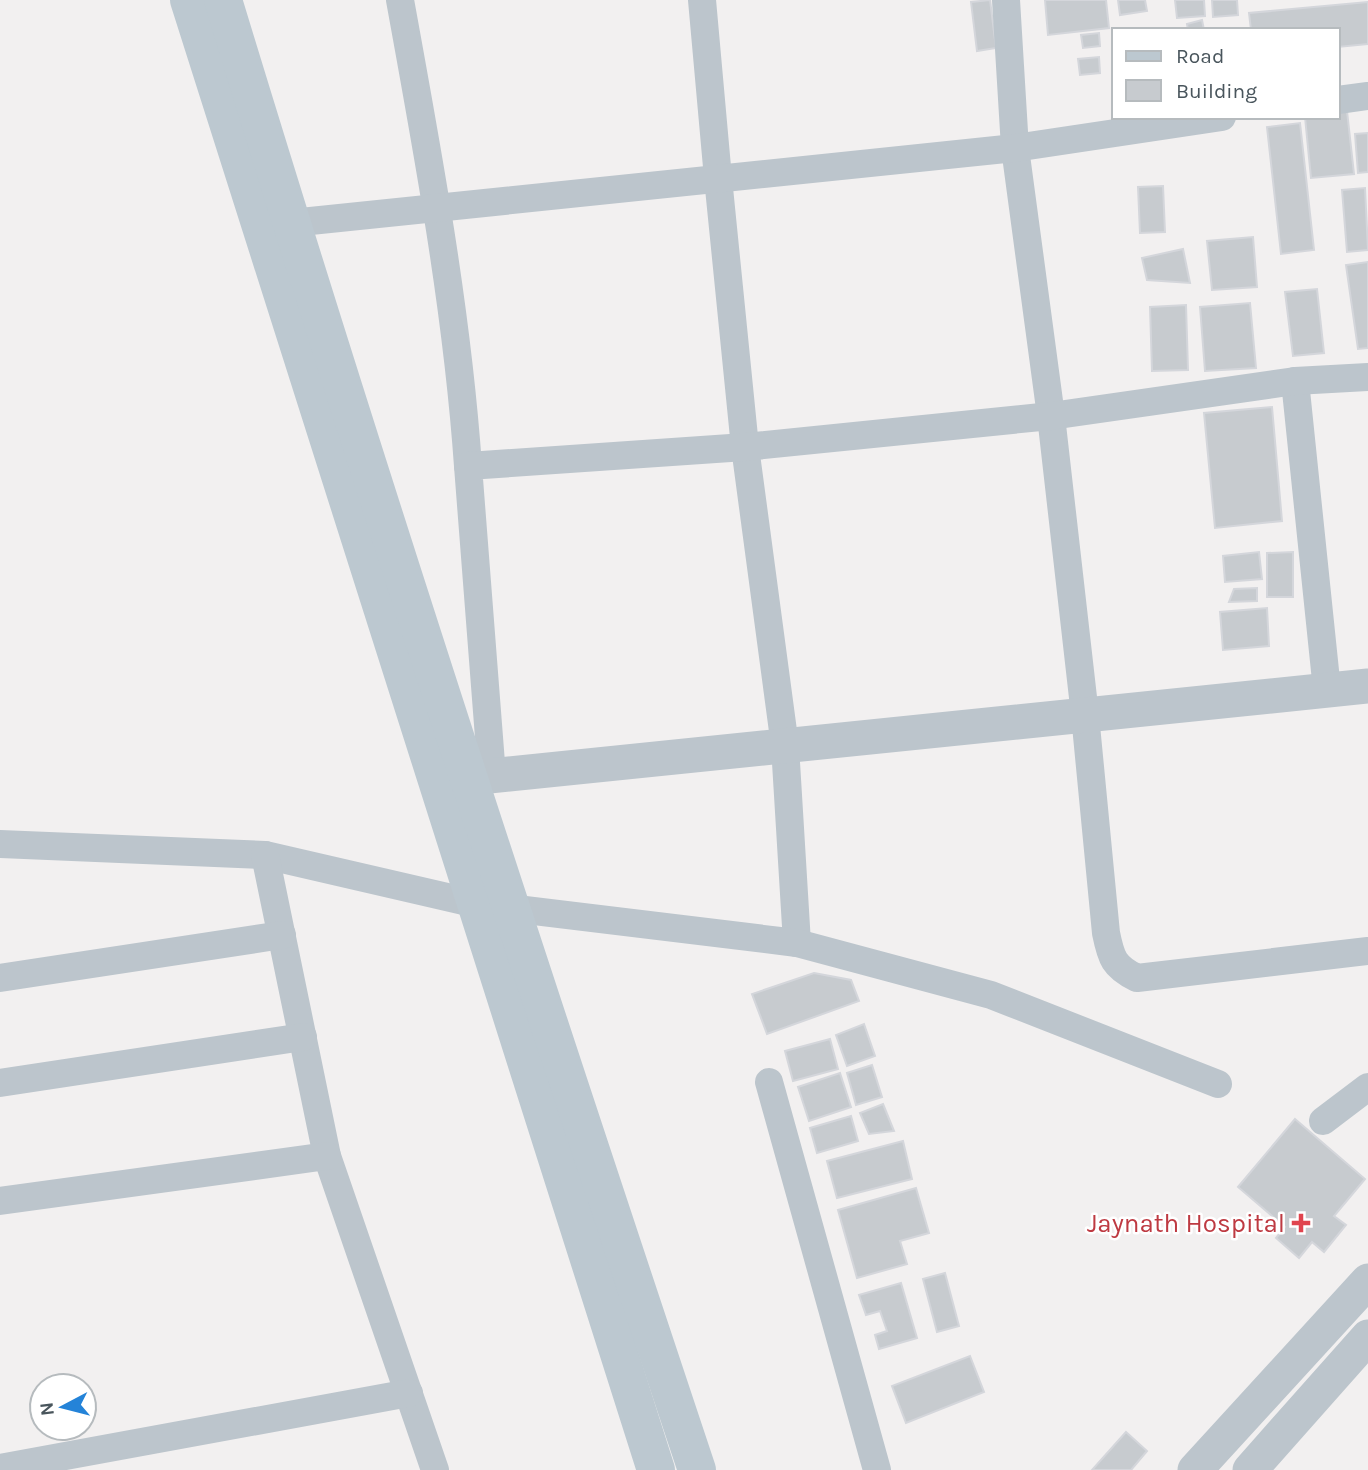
<svg xmlns="http://www.w3.org/2000/svg" width="1368" height="1470" font-family="Karla,sans-serif">
  <style>
    .building { fill: #c7cbcf; stroke: #d4d6db; stroke-width: 2 }
    .lines { fill: none; stroke-linecap: round; stroke-linejoin: round }
    .minor { stroke: #bcc5cc; stroke-width: 28 }
    .tertiary { stroke: #bcc5cc; stroke-width: 35 }
    .secondary { stroke: #bcc8d0; stroke-width: 38 }
    .health-dot { fill: #e0444e; stroke: #fff; stroke-width: 2.5 }
    .labels { text-anchor: middle; stroke-width: 5; stroke-linejoin: round; paint-order: stroke }
    .health-label { font-size: 26px; fill: #be3a42; stroke: #fff; text-anchor: end }
  </style>
  <rect width="100%" height="100%" fill="#f2f0f0"/>
  <g class="building">
    <path d="M990,0L996,48L977,51L971,2Z"/>
    <path d="M1045,0H1106L1109,28L1048,35Z"/>
    <path d="M1118,0H1145L1147,11L1120,15Z"/>
    <path d="M1175,0H1204L1205,16L1177,18Z"/>
    <path d="M1212,0H1237L1238,15L1213,17Z"/>
    <path d="M1368,2V44L1338,47V30H1251L1249,13Z"/>
    <path d="M1202,20L1204,30H1188L1187,24Z"/>
    <path d="M1099,33L1100,46L1083,48L1081,35Z"/>
    <path d="M1099,57L1100,73L1080,75L1078,59Z"/>
    <path d="M1347,111L1354,174L1311,178L1305,117H1338V112Z"/>
    <path d="M1300,123L1314,250L1281,254L1267,127Z"/>
    <path d="M1368,133V172L1358,173L1355,134Z"/>
    <path d="M1163,186L1165,232L1140,233L1138,187Z"/>
    <path d="M1365,188L1368,250L1347,252L1342,190Z"/>
    <path d="M1253,237L1257,287L1212,290L1207,241Z"/>
    <path d="M1183,249L1190,283L1147,280L1142,258Z"/>
    <path d="M1368,262V348L1358,349L1346,265Z"/>
    <path d="M1317,289L1324,353L1293,356L1285,292Z"/>
    <path d="M1250,303L1256,368L1205,371L1200,307Z"/>
    <path d="M1186,305L1188,370L1152,371L1150,307Z"/>
    <path d="M1272,407L1282,521L1215,528L1204,413Z"/>
    <path d="M1259,552L1262,579L1225,582L1223,556Z"/>
    <path d="M1293,552V597H1267V553Z"/>
    <path d="M1257,588V601L1229,602L1234,589Z"/>
    <path d="M1267,608L1269,646L1223,650L1220,612Z"/>
    <path d="M814,973L851,980L859,1001L767,1034L752,994Z"/>
    <path d="M864,1024L875,1056L847,1066L836,1035Z"/>
    <path d="M830,1039L838,1069L793,1081L785,1051Z"/>
    <path d="M872,1065L882,1097L856,1105L847,1073Z"/>
    <path d="M840,1073L851,1107L809,1121L798,1087Z"/>
    <path d="M883,1104L894,1131L869,1134L860,1113Z"/>
    <path d="M851,1116L858,1141L817,1153L810,1128Z"/>
    <path d="M1295,1119L1365,1179L1334,1216L1346,1225L1324,1252L1312,1242L1299,1258L1276,1238L1285,1227L1238,1187Z"/>
    <path d="M903,1141L912,1179L837,1198L827,1161Z"/>
    <path d="M916,1188L929,1233L900,1241L907,1264L857,1278L838,1210Z"/>
    <path d="M945,1273L959,1326L937,1332L923,1279Z"/>
    <path d="M901,1283L917,1338L879,1349L875,1335L887,1331L880,1311L866,1315L859,1295Z"/>
    <path d="M970,1356L984,1392L906,1423L892,1386Z"/>
    <path d="M1126,1432L1147,1451L1131,1470H1092Z"/>
  </g>
  <g class="lines">
    <g class="minor">
      <path d="M400,0C428,154 457,309 468,466"/>
      <path d="M702,0L718,178L745,447L785,746L797,943"/>
      <path d="M1006,0L1015,148L1051,416L1085,715L1106,933C1111,958 1114,967 1137,978L1368,951"/>
      <path d="M1338,100L1368,96"/>
      <path d="M291,223L1015,148L1222,117"/>
      <path d="M1295,381L1327,690"/>
      <path d="M492,776L468,466L745,447L1051,416L1295,381L1368,377"/>
      <path d="M0,844L265,855L477,904L797,943L991,995L1218,1084"/>
      <path d="M265,855L327,1156L435,1470"/>
      <path d="M0,978L282,935"/>
      <path d="M769,1082L877,1470"/>
      <path d="M0,1083L303,1037"/>
      <path d="M1323,1121L1368,1087"/>
      <path d="M0,1201L327,1156"/>
      <path d="M0,1468L409,1393"/>
    </g>
    <g class="tertiary">
      <path d="M441,781L1368,686"/>
      <path d="M1195,1470L1368,1281"/>
      <path d="M1250,1470L1368,1337"/>
    </g>
    <g class="secondary">
      <path d="M189,0L656,1470"/>
      <path d="M223,0C373,493 534,981 697,1470"/>
    </g>
  </g>
  <path class="health-dot" d="M1297.5 1212.5h7v7h7v7h-7v7h-7v-7h-7v-7h7z"/>
  <g class="labels">
    <g class="health-label">
      <text x="1285" y="1232">Jaynath Hospital</text>
    </g>
  </g>
  <rect x="1112" y="28" width="228" height="91" fill="#ffffff" stroke="#b6bbbe" stroke-width="2"/>
  <rect x="1126" y="51" width="35" height="10" fill="#bcc8d0" stroke="#b6bbbe" stroke-width="2"/>
  <text x="1176" y="63" font-size="21" fill="#49555c">Road</text>
  <rect x="1126" y="80" width="35" height="21" fill="#c7cbcf" stroke="#b6bbbe" stroke-width="2"/>
  <text x="1176" y="98" font-size="21" fill="#49555c">Building</text>
  <g transform="translate(63 1407) rotate(263)"><circle r="33" fill="#ffffff" stroke="#b6bbbe" stroke-width="2"/>
  <path d="M0-5L12 26L0 18L-12 26Z" fill="#2483d8"/>
  <text y="-10" font-size="19" font-weight="bold" text-anchor="middle" fill="#49555c">N</text>
  </g>
</svg>
